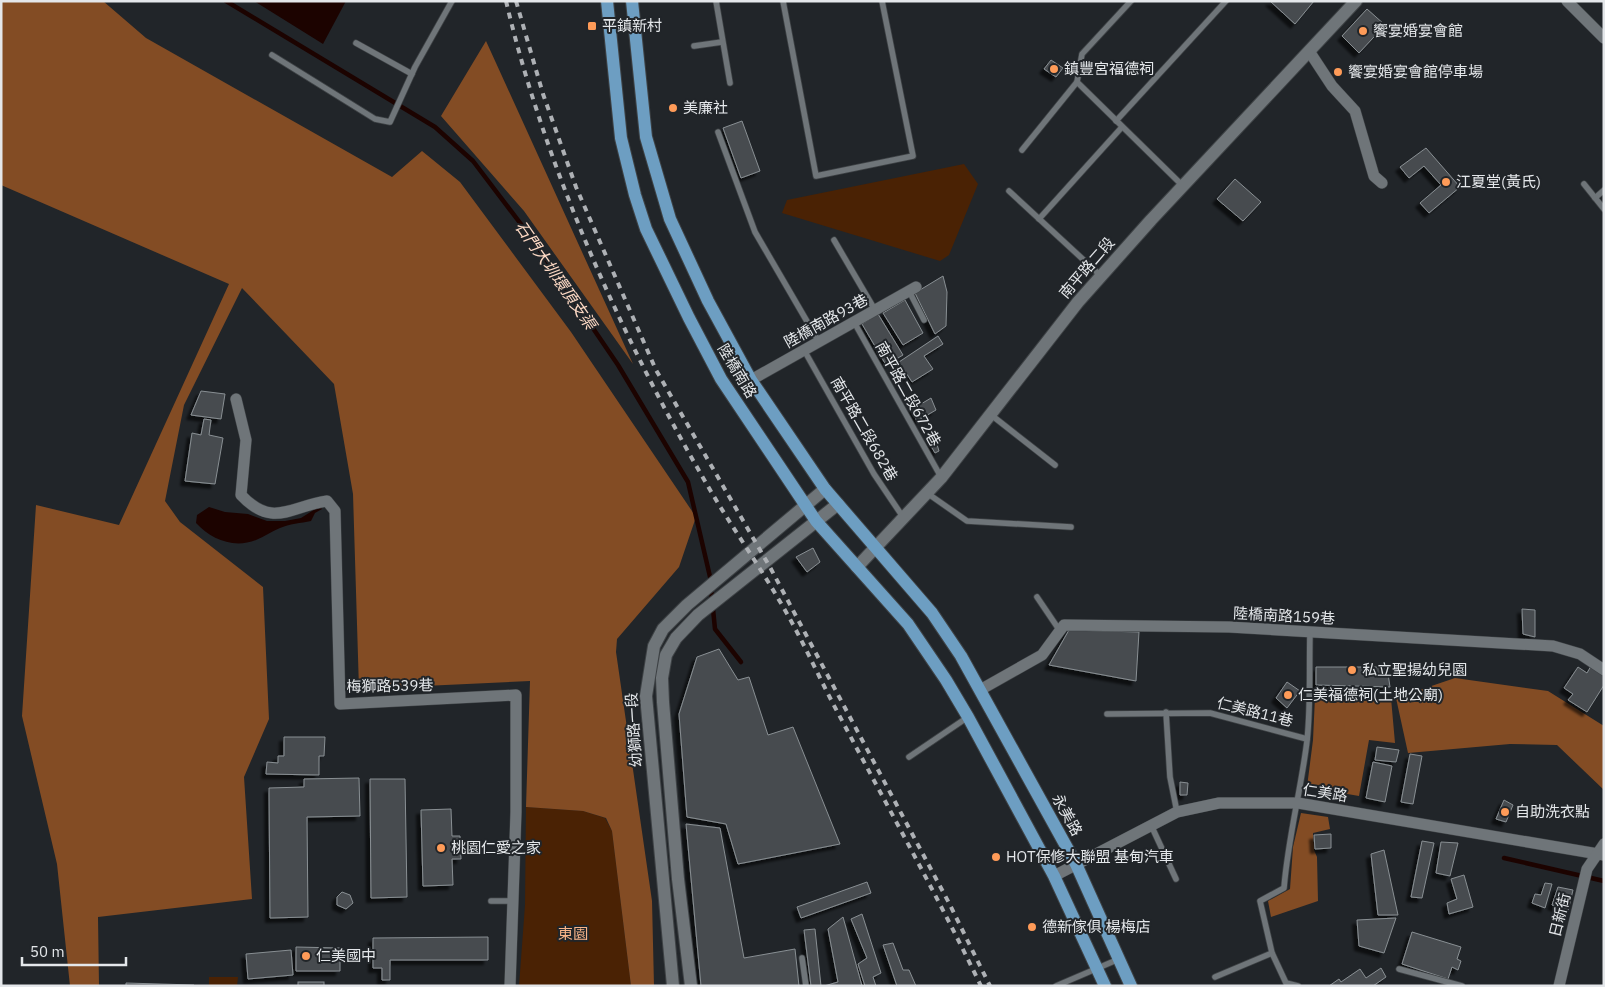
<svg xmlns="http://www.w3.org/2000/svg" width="1605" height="987" font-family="'IBM Plex Sans','Noto Sans TC',sans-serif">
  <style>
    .green { fill: #4a2204 }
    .forest { fill: #834c24 }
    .water { fill: #1c0300 }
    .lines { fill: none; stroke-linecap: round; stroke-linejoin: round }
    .stream { stroke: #1c0300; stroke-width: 4.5 }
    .building { fill: #474c50; stroke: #898f93; filter: url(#shadow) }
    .service-casing { stroke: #3e4245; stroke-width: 7 }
    .minor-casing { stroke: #3e4245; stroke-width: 12 }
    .tertiary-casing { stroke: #3e4245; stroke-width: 14 }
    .primary-casing { stroke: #3e4245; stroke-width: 14 }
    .service { stroke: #6f7579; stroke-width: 5.5 }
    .minor { stroke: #6f7579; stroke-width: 11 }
    .tertiary { stroke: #6f7579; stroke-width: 12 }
    .primary { stroke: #6d9ec2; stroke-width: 12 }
    .rail { stroke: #aeb1b5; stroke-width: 4; stroke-dasharray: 6 6; stroke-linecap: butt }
    .poi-dot { fill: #fe9b58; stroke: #212529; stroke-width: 2 }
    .labels { text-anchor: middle; stroke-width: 4; stroke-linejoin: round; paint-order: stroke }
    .poi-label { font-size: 15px; fill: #e4e7ea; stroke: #212529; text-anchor: start }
    .street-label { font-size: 15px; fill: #e4e7ea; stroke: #212529 }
    .park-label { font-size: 15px; fill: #f8b489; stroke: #212529 }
    .water-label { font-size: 16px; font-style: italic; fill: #fedac5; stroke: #212529 }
  </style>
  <defs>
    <filter id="shadow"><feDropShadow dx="-4.5" dy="4.5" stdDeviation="1" flood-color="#0009"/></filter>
  </defs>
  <rect width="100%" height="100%" fill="#212529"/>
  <g class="green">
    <path d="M964,164L978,184L949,255L940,261L782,213L787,200Z"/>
    <path d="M526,807L583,811L605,818L612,831L631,986H519L525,905Z"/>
    <path d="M209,977H238L237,986H209Z"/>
  </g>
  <g class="forest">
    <path d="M1,1H103L146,38L392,177L422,151L460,182L571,332L696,517L679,567L617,639L616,652L652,901L654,986H631L612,831L606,818L583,811L526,807L530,681L359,689L353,494L334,384L242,288L184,405L165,501L180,522L263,587L269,719L244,777L252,899L98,917L99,986H70L57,864L22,716L36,505L119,525L229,284L1,185Z"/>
    <path d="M486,41L633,364L524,211L441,116Z"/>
    <path d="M1455,678L1548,691L1604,726V790L1557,745L1510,744L1408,753L1396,698Z"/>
    <path d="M1315,697L1391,698L1395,743L1369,740L1359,796L1307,787L1313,740Z"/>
    <path d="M1301,813L1328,817L1330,829L1313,833L1314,850L1317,857L1318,901L1271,917L1268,901L1290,889L1293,847Z"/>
  </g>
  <g class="water">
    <path d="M254,1H346L323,44Z"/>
    <path d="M320,506L322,509L315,513L311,521C301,523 289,524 280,528C272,531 264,537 256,540C233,549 211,539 196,523L197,515L209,507L225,512L248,514L267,521H285L301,518Z"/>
  </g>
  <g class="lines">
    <g class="stream">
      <path d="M226,1L435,127L473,161L533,240L618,365L688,482L711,581"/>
      <path d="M711,589L715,629L741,662"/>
      <path d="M1504,858L1604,881"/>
    </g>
  </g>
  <g class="building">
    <path d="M1270,1H1314L1295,24Z"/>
    <path d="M1367,9L1385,25L1359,53L1342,36Z"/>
    <path d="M1051,60L1063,68L1056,77L1044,69Z"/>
    <path d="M742,121L760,171L741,178L723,128Z"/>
    <path d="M1426,148L1460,187L1429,213L1420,203L1441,185L1424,166L1409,178L1400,167Z"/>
    <path d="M1235,179L1261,202L1243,221L1217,199Z"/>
    <path d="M943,276L947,292L946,326L935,334L915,293Z"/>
    <path d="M905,300L923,333L903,345L883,313Z"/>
    <path d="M878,314L903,355L886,365L862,324Z"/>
    <path d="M938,336L943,344L924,356L933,369L912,382L899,362Z"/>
    <path d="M201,391L225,394L221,419L191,415Z"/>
    <path d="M931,398L936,410L917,421L911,410Z"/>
    <path d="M204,419L211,420L209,435L223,438L215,484L185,481L192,433L201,435Z"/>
    <path d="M935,438L939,451L935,453L928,441Z"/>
    <path d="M813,548L820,562L807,572L796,557Z"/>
    <path d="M1522,609L1535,610V637L1523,634Z"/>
    <path d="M1069,630L1139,632L1136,681L1049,665Z"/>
    <path d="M719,649L738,680L749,677L768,735L793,727L840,844L738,864L726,824L687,817L679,714L697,657Z"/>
    <path d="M1591,666L1604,675V685L1587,712L1568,700L1573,694L1564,688L1578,667L1587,673Z"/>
    <path d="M1316,667H1387L1390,687L1316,685Z"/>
    <path d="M1287,682L1300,691L1287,708L1276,698Z"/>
    <path d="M284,737H325L324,756H319V775L266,774L267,762L278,763V756H284Z"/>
    <path d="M1377,747L1399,750L1396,762L1375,760Z"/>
    <path d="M1410,754L1422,756L1413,804L1401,802Z"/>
    <path d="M1373,762L1392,766L1385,802L1366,798Z"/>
    <path d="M359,778L360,816L307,817L308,917L270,918L269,788L304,787V779Z"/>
    <path d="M370,779H405L407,897L371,898Z"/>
    <path d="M1180,782L1188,783L1187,795H1180Z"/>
    <path d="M1504,800L1513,805L1506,822L1496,819Z"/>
    <path d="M451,809L452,836H460L461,859H452L453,885L423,886L421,810Z"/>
    <path d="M686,824L720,828L744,958L795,949L799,986H701Z"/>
    <path d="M1331,834V848L1315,849L1314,835Z"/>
    <path d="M1422,841L1434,843L1422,898L1411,897Z"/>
    <path d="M1441,842L1458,843L1450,876L1436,873Z"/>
    <path d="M1384,850L1398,915H1378L1371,854Z"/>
    <path d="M1464,875L1473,907L1449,914L1447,903L1457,899L1451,879Z"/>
    <path d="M867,882L871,893L801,918L797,907Z"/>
    <path d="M1545,883L1552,884L1545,908L1532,903L1535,894L1541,895Z"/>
    <path d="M1558,887L1573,890L1568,911L1552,905Z"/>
    <path d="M342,892L350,895L353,903L346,909L337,905V897Z"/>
    <path d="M862,914L881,973L873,977L876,986H865L858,964L867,958L851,919Z"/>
    <path d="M843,917L862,986H824L838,982L828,929Z"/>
    <path d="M1396,918L1384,953L1359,946L1357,920Z"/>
    <path d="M815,929L821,986H811L804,930Z"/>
    <path d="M1412,932L1461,947L1457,959L1461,961L1458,970L1452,967L1448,979L1402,964Z"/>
    <path d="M488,937V960H390V980H382V968H373V938Z"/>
    <path d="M893,943L903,970H909L916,986H897L883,945Z"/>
    <path d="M296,947L340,948V971H296Z"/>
    <path d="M291,950L293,975L248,979L246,954Z"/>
    <path d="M1381,968L1386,977L1373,986H1329L1339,979L1341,982L1360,969L1366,978Z"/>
    <rect x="298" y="982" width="26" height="4"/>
    <path d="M126,983L194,985V986H126Z"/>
  </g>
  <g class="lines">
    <g class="service-casing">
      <g id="service">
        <path d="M716,1L730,83"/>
        <path d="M783,1L816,176L913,156L882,1"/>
        <path d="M356,43L412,74"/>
        <path d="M694,46L722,42"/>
        <path d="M272,55L375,119L390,122L415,67L452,1"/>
        <path d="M1077,82L1183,186"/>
        <path d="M1116,121L1226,1"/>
        <path d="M718,132L755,232L819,342"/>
        <path d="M1022,150L1077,82L1082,54L1131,1"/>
        <path d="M1584,184L1604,209"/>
        <path d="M1009,191L1101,276"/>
        <path d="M1595,198L1604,190"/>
        <path d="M1039,219L1122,127"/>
        <path d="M834,240L875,310"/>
        <path d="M909,291L924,320"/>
        <path d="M854,322L941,477"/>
        <path d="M804,350L874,474L903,517"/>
        <path d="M990,414L1055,465"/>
        <path d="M927,493L967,521L1071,527"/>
        <path d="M1037,597L1060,631"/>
        <path d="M1166,712L1170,777L1177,812"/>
        <path d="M1107,714L1210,713L1307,739"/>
        <path d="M909,757L968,717"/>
        <path d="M1151,825L1176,879"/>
        <path d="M491,901H514"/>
        <path d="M802,958L806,986"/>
        <path d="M1399,969L1462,986"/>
        <path d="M1215,977L1272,953"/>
        <path d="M1056,986L1119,959"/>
        <path d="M1298,986L1286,983L1272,953L1260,901L1284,888C1288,838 1301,790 1307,741C1311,705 1309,669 1310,633"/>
      </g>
    </g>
    <g class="minor-casing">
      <g id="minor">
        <path d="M1567,1L1604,38"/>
        <path d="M1309,51L1332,86L1355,111L1374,176L1382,183"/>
        <path d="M751,380L916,287"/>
        <path d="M236,399L246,440L241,495C273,529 291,506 327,501L335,511L340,704L516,695V812L510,986"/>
        <path d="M980,690L1042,655L1064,625L1229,627L1553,646L1580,654L1604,670"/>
        <path d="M1054,876L1177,812L1219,803H1298L1604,855"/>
        <path d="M1559,986L1587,869L1604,844"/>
      </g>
    </g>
    <g class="tertiary-casing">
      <g id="tertiary">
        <path d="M857,567L941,478L1078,302L1151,220L1356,1"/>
        <path d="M673,986L646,696L654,646L663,629L687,605L825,489"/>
        <path d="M691,986L678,879L663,702L662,678L666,655L676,638L698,615L838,504"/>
      </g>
    </g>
    <g class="primary-casing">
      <g id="primary">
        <path d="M607,1L621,138L635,195L646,229L689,318L721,379L816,521L908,624L946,680L968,717L1054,876L1105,986"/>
        <path d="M632,1L646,137L670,219L708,301L751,380L825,489L932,613L961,656L1076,864L1131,986"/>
      </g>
    </g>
    <use href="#service" class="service"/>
    <use href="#minor" class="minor"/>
    <use href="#tertiary" class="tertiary"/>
    <use href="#primary" class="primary"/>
    <g class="rail">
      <path d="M506,1C545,167 623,341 709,488C731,526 757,562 779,600C801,636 818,676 838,713C886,804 936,893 981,986"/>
      <path d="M516,1L543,94L576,187L656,370L771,569L949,903L990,986"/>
    </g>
  </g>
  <g class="poi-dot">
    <rect x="587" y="21" width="10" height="10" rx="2.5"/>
    <circle cx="1363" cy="31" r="5"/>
    <circle cx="1054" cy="69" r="5"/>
    <circle cx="1338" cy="72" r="5"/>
    <circle cx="673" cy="108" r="5"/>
    <circle cx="1446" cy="182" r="5"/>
    <circle cx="1352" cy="670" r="5"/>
    <circle cx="1288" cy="695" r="5"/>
    <circle cx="1505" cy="812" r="5"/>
    <circle cx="441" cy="848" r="5"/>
    <circle cx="996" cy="857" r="5"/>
    <circle cx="1032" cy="927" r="5"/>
    <circle cx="306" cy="956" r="5"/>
  </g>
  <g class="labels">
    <g class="poi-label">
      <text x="602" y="31">平鎮新村</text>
      <text x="1373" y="36">饗宴婚宴會館</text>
      <text x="1064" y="74">鎮豐宮福德祠</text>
      <text x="1348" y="77">饗宴婚宴會館停車場</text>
      <text x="683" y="113">美廉社</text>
      <text x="1456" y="187">江夏堂(黃氏)</text>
      <text x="1362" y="675">私立聖揚幼兒園</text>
      <text x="1298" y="700">仁美福德祠(土地公廟)</text>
      <text x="1515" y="817">自助洗衣點</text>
      <text x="451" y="853">桃園仁愛之家</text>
      <text x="1006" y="862">HOT保修大聯盟 基甸汽車</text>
      <text x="1042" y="932">德新傢俱 楊梅店</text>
      <text x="316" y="961">仁美國中</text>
    </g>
    <g class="street-label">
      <text transform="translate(1087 268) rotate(-49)" y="5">南平路二段</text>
      <text transform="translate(826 321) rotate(-29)" y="5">陸橋南路93巷</text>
      <text transform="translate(737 371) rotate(59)" y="5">陸橋南路</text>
      <text transform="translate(908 394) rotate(61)" y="5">南平路二段672巷</text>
      <text transform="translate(864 429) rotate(60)" y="5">南平路二段682巷</text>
      <text transform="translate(1284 616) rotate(3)" y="5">陸橋南路159巷</text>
      <text transform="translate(390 686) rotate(-1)" y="5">梅獅路539巷</text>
      <text transform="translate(1255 712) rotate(14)" y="5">仁美路11巷</text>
      <text transform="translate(634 730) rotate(-94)" y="5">幼獅路一段</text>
      <text transform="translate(1325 793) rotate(9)" y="5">仁美路</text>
      <text transform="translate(1067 815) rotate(61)" y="5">永美路</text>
      <text transform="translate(1560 915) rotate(-76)" y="5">日新街</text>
    </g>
    <g class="park-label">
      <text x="573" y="939">東園</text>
    </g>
    <g class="water-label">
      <text transform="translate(556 275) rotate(55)" y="6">石門大圳環頂支渠</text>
    </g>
  </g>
  <rect width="1605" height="987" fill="none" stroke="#e4e7ea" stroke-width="5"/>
  <path d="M22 957v8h104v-8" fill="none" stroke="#e4e7ea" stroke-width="2.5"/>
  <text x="30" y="957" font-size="15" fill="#e4e7ea" stroke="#212529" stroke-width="4" paint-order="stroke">50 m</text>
</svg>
